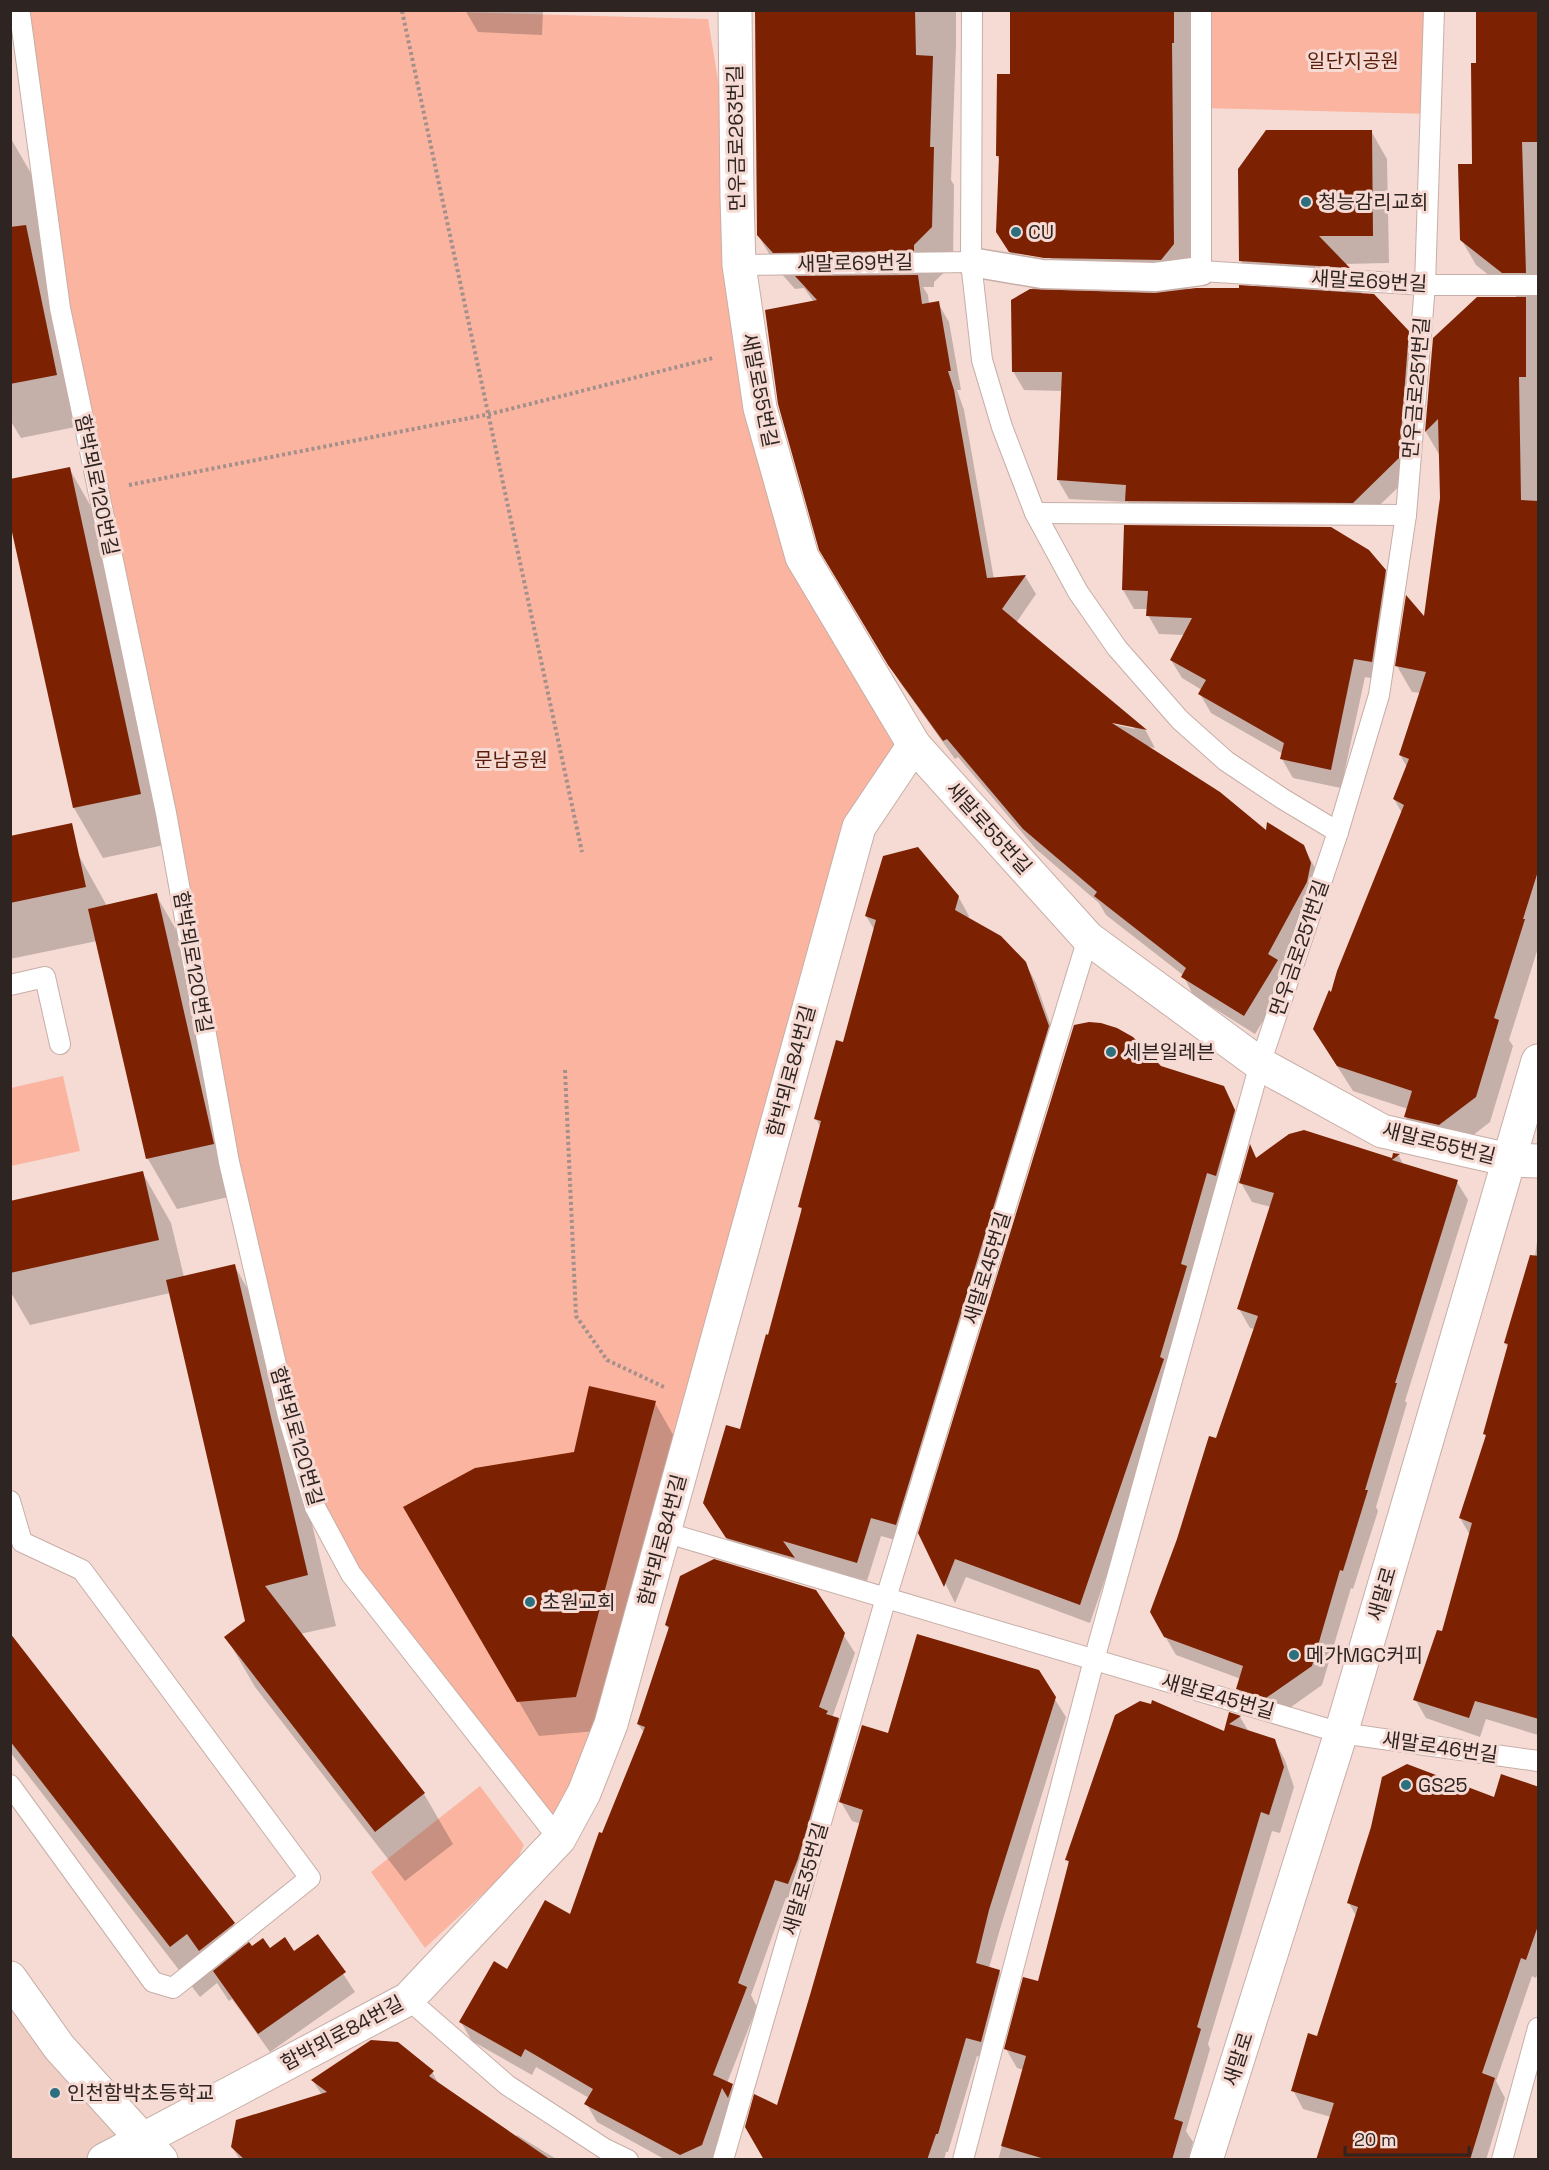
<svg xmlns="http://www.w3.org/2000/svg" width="1549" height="2170" font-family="'Space Grotesk','Noto Sans KR',sans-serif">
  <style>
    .built { fill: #f0cec4 }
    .green { fill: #fab4a0 }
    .shadow { fill: #0003; fill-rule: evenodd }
    .building { fill: #7c2203 }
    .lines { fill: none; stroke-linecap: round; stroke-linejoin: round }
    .service-casing { stroke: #c7aea7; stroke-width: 22 }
    .pedestrian-casing { stroke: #c7aea7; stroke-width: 31 }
    .minor-casing { stroke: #c7aea7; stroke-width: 35 }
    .tertiary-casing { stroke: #c7aea7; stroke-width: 35 }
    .secondary-casing { stroke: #c7aea7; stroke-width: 35 }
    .path { stroke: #a4908b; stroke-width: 4; stroke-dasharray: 3 3; stroke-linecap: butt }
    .service { stroke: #fff; stroke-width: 20 }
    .pedestrian { stroke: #fff; stroke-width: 28 }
    .minor { stroke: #fff; stroke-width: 33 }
    .tertiary { stroke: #fff; stroke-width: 33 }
    .secondary { stroke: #fff; stroke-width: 33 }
    .poi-dot { fill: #2c7080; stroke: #f6dbd4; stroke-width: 2 }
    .labels { text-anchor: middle; stroke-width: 6; stroke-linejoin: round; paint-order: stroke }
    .park-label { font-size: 20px; fill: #5b1d0a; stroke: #f6dbd4 }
    .street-label { font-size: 20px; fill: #2e2422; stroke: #f6dbd4 }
    .poi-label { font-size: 20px; fill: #2e2422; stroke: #f6dbd4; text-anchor: start }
  </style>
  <rect width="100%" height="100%" fill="#f6dbd4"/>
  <path class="built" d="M10,1978L141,2138L104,2159H11Z"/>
  <g class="green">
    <path d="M39,10H379L708,19L737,197L802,557L914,745L859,827L664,1532L559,1839L351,1574L288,1416L60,308L20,14Z"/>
    <path d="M1201,11H1434L1430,114L1201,108Z"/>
    <path d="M63,1076L80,1151L11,1166V1088Z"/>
    <path d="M480,1786L524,1845L515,1864L425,1948L371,1872Z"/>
  </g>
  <g class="shadow">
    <path d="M465,10H543L542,35L478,32Z"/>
    <path d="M757,10H956V45L951,180L954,185L953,264L934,282V287H923L928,295L929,304L938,303L949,322L961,390H957L964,410L994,579L1025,576L1036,594L1016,623L1146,731L1155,748L1146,746L1267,833L1303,846L1314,866L1321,883L1317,901L1281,968L1288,980L1255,1034L1193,995L1183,975L1106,915L1099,903L1036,849L958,757L955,759L901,684L821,549L814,302L804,288L795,289L780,272L758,235ZM1105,720L1131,725L1135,729L1104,722Z"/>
    <path d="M1011,10H1194V281L1186,291L1256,288L1241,261L1371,131L1387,159L1389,263L1343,264L1363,295L1408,332L1419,351L1409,477L1363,521L1138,520L1128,502L1069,499L1058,480L1063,391L1024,390L1013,371L1033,290L998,232L1000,161L997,156L1011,76ZM1017,252L1051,257V260L1017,255Z"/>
    <path d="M1538,10V948L1509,1040L1513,1046L1490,1122L1454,1150L1420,1142L1406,1117L1408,1109L1353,1091L1330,1055L1332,994L1402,813L1394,799L1407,767L1400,755L1421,693L1412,692L1397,666L1425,620L1441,498L1440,456L1426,432L1434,339L1518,298L1476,265L1461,239L1473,165L1478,64Z"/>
    <path d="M10,137L32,175L85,425L21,438L10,420Z"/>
    <path d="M69,468L98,519L169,844L103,858L74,808L10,516Z"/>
    <path d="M1384,571L1396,590L1382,680L1365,677L1341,788L1293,778L1282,759L1283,754L1211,713L1200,694L1202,690L1182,678L1171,660L1185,635L1159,634L1148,615V609H1134L1123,590Z"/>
    <path d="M78,854L107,906L156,895L185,945L241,1194L177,1209L148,1159L97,941L10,959V870Z"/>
    <path d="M958,896L969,916L968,919L1025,963L1036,983L1058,1046L906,1543L881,1536L867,1581L793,1559L803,1576L738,1556L704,1503L741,1431L769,1337L802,1212L800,1207L821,1128L816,1119L844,1044L875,931L866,916Z"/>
    <path d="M1160,1067L1223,1087L1245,1130L1174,1379L1090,1623L966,1577L955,1603L920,1533Z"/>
    <path d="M1251,1148L1257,1159L1393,1160L1394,1155L1399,1156L1404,1166L1457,1182L1468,1200L1405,1401L1407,1403L1376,1507L1378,1511L1353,1589L1351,1588L1322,1685L1277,1717L1249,1708L1238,1689L1241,1679L1176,1655L1151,1612L1217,1440L1255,1329L1250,1328L1239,1309L1271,1207L1252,1202L1241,1183Z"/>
    <path d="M142,1172L171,1223L184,1277L234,1265L263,1316L336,1626L300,1634L424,1794L453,1844L405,1881L255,1687L226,1637L247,1621L170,1293L30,1325L10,1291V1203Z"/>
    <path d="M1538,1235V1735L1486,1719L1480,1737L1426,1718L1415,1699L1443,1633L1470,1535L1460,1518L1487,1438L1485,1434L1509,1349L1505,1343L1531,1284Z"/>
    <path d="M655,1403L675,1438L596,1731L539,1736L405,1507L575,1453Z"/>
    <path d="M666,1625L843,1634L855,1653L832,1718L838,1719L849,1738L799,1902L786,1898L751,1995L757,2007L727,2083L731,2085L742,2104L714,2160H666L597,2122L586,2103L589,2098L536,2067L532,2075L472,2041L461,2022L508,1971L570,1916L644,1733L638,1724L669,1630Z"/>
    <path d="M10,1636L233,1924L246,1946L294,1953L318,1936L355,1992L270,2052L232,1999L229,2001L217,1983L200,1997L10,1752Z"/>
    <path d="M1054,1698L1066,1717L1000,1929L989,1968L999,1971L1010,1990L992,2060L977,2056L948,2152H946L944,2160H766L778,2107L861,1824L852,1821L841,1802L889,1735Z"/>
    <path d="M1230,1714L1240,1717L1249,1732L1274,1740L1285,1760L1294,1787L1280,1833L1272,1831L1208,2044L1210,2049L1186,2131L1193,2142L1188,2160H998L1024,2070L1017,2068L1006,2049L1039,1983L1069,1864L1067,1860L1225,1733Z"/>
    <path d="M1538,1789V1972L1536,1978L1532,1976L1496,2081L1505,2098L1486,2160H1317L1331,2117L1303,2109L1293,2090L1318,2037L1356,1916L1349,1903L1495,1799Z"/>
    <path d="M432,2072L440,2086L516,2137L517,2135L558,2160H240L232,2147L322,2095L313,2081Z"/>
  </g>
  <g class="building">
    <path d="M755,10H915L916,55L933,56L930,147H934L932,227L914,245V251L773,253L757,235Z"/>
    <path d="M1010,10H1174V43H1172L1174,244L1161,260L1044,258L1009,252L996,232L999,156H996L997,74H1010Z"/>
    <path d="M1476,10H1539V142H1522L1526,273H1502L1460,240L1458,164H1472L1471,63H1476Z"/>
    <path d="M1266,130H1372L1373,236H1319L1350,268L1239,261L1238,169Z"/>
    <path d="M26,225L57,375L10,384V227Z"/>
    <path d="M918,275L922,304L939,301L951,371H948L954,390L987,578L1026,575L1002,609L1147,730L1112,723L1220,792L1266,830L1267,822L1304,845L1311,863L1307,882L1268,954L1278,960L1244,1016L1181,977L1186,968L1094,896L1097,892L1023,829L947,739L943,741L888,665L819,550L778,404L765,310L817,300L795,276Z"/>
    <path d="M1239,285L1374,294L1409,331L1399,458L1353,503L1125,501L1126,485L1057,480L1062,372H1012L1011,300L1030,289L1155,293L1196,288H1239Z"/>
    <path d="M1477,297H1526V377H1519L1521,500L1539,501V868L1523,919H1525L1494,1018L1499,1020L1476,1097L1439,1125L1404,1117L1412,1091L1337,1066L1313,1029L1329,990L1331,992L1337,971L1404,805L1393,799L1409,759L1399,755L1426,672L1395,666L1406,595L1424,616L1440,498L1438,419L1425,432L1433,338Z"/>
    <path d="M70,467L141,794L73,808L10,523V479Z"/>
    <path d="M1124,525L1331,527L1369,550L1386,570L1372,662L1354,659L1331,770L1280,759L1284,743L1198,694L1206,680L1170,660L1192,618L1146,616L1148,591L1122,590Z"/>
    <path d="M72,823L86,887L10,903V836Z"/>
    <path d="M918,847L959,896L955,910L1001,936L1026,962L1049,1026L896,1525L871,1518L857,1563L783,1541L795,1558L726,1538L703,1503L726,1425L740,1429L766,1334L768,1335L802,1208L798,1207L821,1121L814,1119L836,1040L843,1042L876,920L865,916L883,856Z"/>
    <path d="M157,893L214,1144L146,1159L88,909Z"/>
    <path d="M1089,1022L1101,1023L1117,1028L1133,1037L1161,1066L1224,1086L1235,1110L1216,1176L1207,1173L1181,1264L1187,1266L1160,1357L1164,1359L1080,1605L955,1559L944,1587L918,1533L1074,1025Z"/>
    <path d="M1304,1130L1392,1158L1393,1153L1400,1154L1392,1160L1458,1180L1395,1383H1397L1365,1490H1368L1343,1571L1340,1570L1312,1666L1266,1698L1236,1689L1243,1666L1164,1637L1150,1612L1177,1539L1209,1436L1216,1438L1258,1316L1237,1309L1274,1193L1239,1183L1250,1144L1256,1158L1289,1134Z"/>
    <path d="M143,1171L159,1240L10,1273V1201Z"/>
    <path d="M1530,1255L1539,1256V1719L1475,1701L1469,1718L1413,1700L1437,1630L1442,1631L1472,1523L1459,1518L1486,1435L1483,1434L1508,1344L1504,1343Z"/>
    <path d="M235,1264L308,1575L265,1586L425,1793L375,1832L224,1637L245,1621L166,1280Z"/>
    <path d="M589,1386L656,1401L576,1697L517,1702L403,1507L475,1468L574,1452Z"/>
    <path d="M714,1559L816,1590L845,1633L819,1707L828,1711L826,1714L839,1718L798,1859L788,1884L775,1880L738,1983L747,1987L713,2075L733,2084L728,2098L722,2088L702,2145L680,2155L584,2104L593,2089L525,2049L521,2057L459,2022L494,1961L507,1969L545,1900L570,1914L599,1832L602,1833L645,1727L637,1724L669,1627L665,1625L680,1576Z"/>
    <path d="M10,1633L235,1923L199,1951L187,1934L170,1947L10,1741Z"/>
    <path d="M917,1634L1039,1670L1056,1697L989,1910L976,1963L1000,1970L981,2042L966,2038L938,2134H936L927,2160H764L745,2127L754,2094L777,2105L810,1995L863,1810L839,1802L862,1725L888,1733Z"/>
    <path d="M1152,1700L1224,1731L1229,1712L1241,1716L1229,1724L1275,1739L1284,1767L1269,1815L1261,1812L1197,2027L1201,2029L1174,2119L1183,2122L1172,2160H1048L1001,2146L1026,2056L1004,2049L1023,1977L1038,1981L1069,1861L1065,1860L1115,1715L1140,1701L1151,1704Z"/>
    <path d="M1407,1764L1494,1797L1501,1774L1539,1787V1923L1526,1960L1521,1958L1482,2073L1495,2078L1470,2160H1316L1334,2103L1291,2091L1308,2033L1317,2036L1358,1907L1347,1903L1371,1827L1382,1777Z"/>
    <path d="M318,1934L346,1972L258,2034L213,1971L249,1942L252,1946L263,1938L270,1948L285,1937L294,1951Z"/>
    <path d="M371,2040L398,2042L434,2071L429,2076L551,2160H245L231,2147L236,2120L327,2092L311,2080Z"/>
  </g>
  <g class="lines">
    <g class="service-casing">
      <g id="service">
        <path d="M1201,10V271L1425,285H1538"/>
        <path d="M10,14H20L60,308L166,813L229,1162L288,1416L315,1507L351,1574L559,1839"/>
        <path d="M971,262L982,360L1002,427L1035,513L1078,592L1117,648L1180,720L1226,761L1283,799L1338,832"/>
        <path d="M739,265L971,262L972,10"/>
        <path d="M1035,513L1406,515"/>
        <path d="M10,985L45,977L60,1044"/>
        <path d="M10,1501L22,1542L82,1570L310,1878L173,1988L153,1982L10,1785"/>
        <path d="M664,1532L1341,1733L1538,1761"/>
        <path d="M408,1999L507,2085L605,2149L628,2160"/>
        <path d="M723,2160L886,1598L1088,938"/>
        <path d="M963,2160L1094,1660L1260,1064L1338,832L1379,695L1406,515L1425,285L1434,10"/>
        <path d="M1502,2160L1538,2028"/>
      </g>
    </g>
    <g class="pedestrian-casing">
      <path id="pedestrian" d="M971,262L1042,274L1155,277L1201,271"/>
    </g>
    <g class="minor-casing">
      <g id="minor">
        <path d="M735,10L737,197L739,265L760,408L802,557L914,745L1088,938L1260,1064L1382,1131L1509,1160L1538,1161"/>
        <path d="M104,2160L408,1999L559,1839L584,1793L611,1724L859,827L914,745"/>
      </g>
    </g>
    <g class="tertiary-casing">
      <path id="tertiary" d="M1206,2160L1341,1733L1538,1061"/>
    </g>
    <g class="secondary-casing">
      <path id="secondary" d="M10,1978L59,2047L161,2160"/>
    </g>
    <g class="path">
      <path d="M402,11L582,852"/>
      <path d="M129,485L490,414L713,358"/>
      <path d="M565,1070L576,1316L607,1360L666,1388"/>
    </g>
    <use href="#service" class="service"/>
    <use href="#pedestrian" class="pedestrian"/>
    <use href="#minor" class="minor"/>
    <use href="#tertiary" class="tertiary"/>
    <use href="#secondary" class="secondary"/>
  </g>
  <g class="poi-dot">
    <circle cx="1306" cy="202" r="6"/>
    <circle cx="1016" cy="232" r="6"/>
    <circle cx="1111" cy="1052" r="6"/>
    <circle cx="530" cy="1602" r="6"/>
    <circle cx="1294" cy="1655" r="6"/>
    <circle cx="1406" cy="1785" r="6"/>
    <circle cx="55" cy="2093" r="6"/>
  </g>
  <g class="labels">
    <g class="park-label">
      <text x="1353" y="68">일단지공원</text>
      <text x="511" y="767">문남공원</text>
    </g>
    <g class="street-label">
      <text transform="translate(736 138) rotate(-91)" y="7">먼우금로263번길</text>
      <text transform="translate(855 263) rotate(-1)" y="7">새말로69번길</text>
      <text transform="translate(1369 281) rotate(3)" y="7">새말로69번길</text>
      <text transform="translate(1416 388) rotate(-85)" y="7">먼우금로251번길</text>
      <text transform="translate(760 390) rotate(79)" y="7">새말로55번길</text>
      <text transform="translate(97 485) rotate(78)" y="7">함박뫼로120번길</text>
      <text transform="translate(989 828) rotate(48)" y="7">새말로55번길</text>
      <text transform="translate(1299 948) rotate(-71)" y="7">먼우금로251번길</text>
      <text transform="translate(193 962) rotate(80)" y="7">함박뫼로120번길</text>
      <text transform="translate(791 1071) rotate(-75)" y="7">함박뫼로84번길</text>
      <text transform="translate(1439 1143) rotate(14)" y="7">새말로55번길</text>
      <text transform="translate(987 1268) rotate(-73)" y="7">새말로45번길</text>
      <text transform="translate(297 1436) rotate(74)" y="7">함박뫼로120번길</text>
      <text transform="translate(662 1540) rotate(-75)" y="7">함박뫼로84번길</text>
      <text transform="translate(1382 1594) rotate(-74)" y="7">새말로</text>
      <text transform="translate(1218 1696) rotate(16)" y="7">새말로45번길</text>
      <text transform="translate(1440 1747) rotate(8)" y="7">새말로46번길</text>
      <text transform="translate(805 1879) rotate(-74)" y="7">새말로35번길</text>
      <text transform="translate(342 2033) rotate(-28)" y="7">함박뫼로84번길</text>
      <text transform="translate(1238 2059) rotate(-72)" y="7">새말로</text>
    </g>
    <g class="poi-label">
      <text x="1318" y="209">청능감리교회</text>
      <text x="1028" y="239">CU</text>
      <text x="1123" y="1059">세븐일레븐</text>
      <text x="542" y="1609">초원교회</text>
      <text x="1306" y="1662">메가MGC커피</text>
      <text x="1418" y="1792">GS25</text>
      <text x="67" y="2100">인천함박초등학교</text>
    </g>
  </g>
  <rect width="1549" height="2170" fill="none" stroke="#2e2422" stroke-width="24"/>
  <path d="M1345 2146v9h124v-9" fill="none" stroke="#2e2422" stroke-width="3"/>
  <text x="1354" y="2146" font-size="18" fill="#2e2422" stroke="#f6dbd4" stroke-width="4.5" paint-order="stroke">20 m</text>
</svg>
